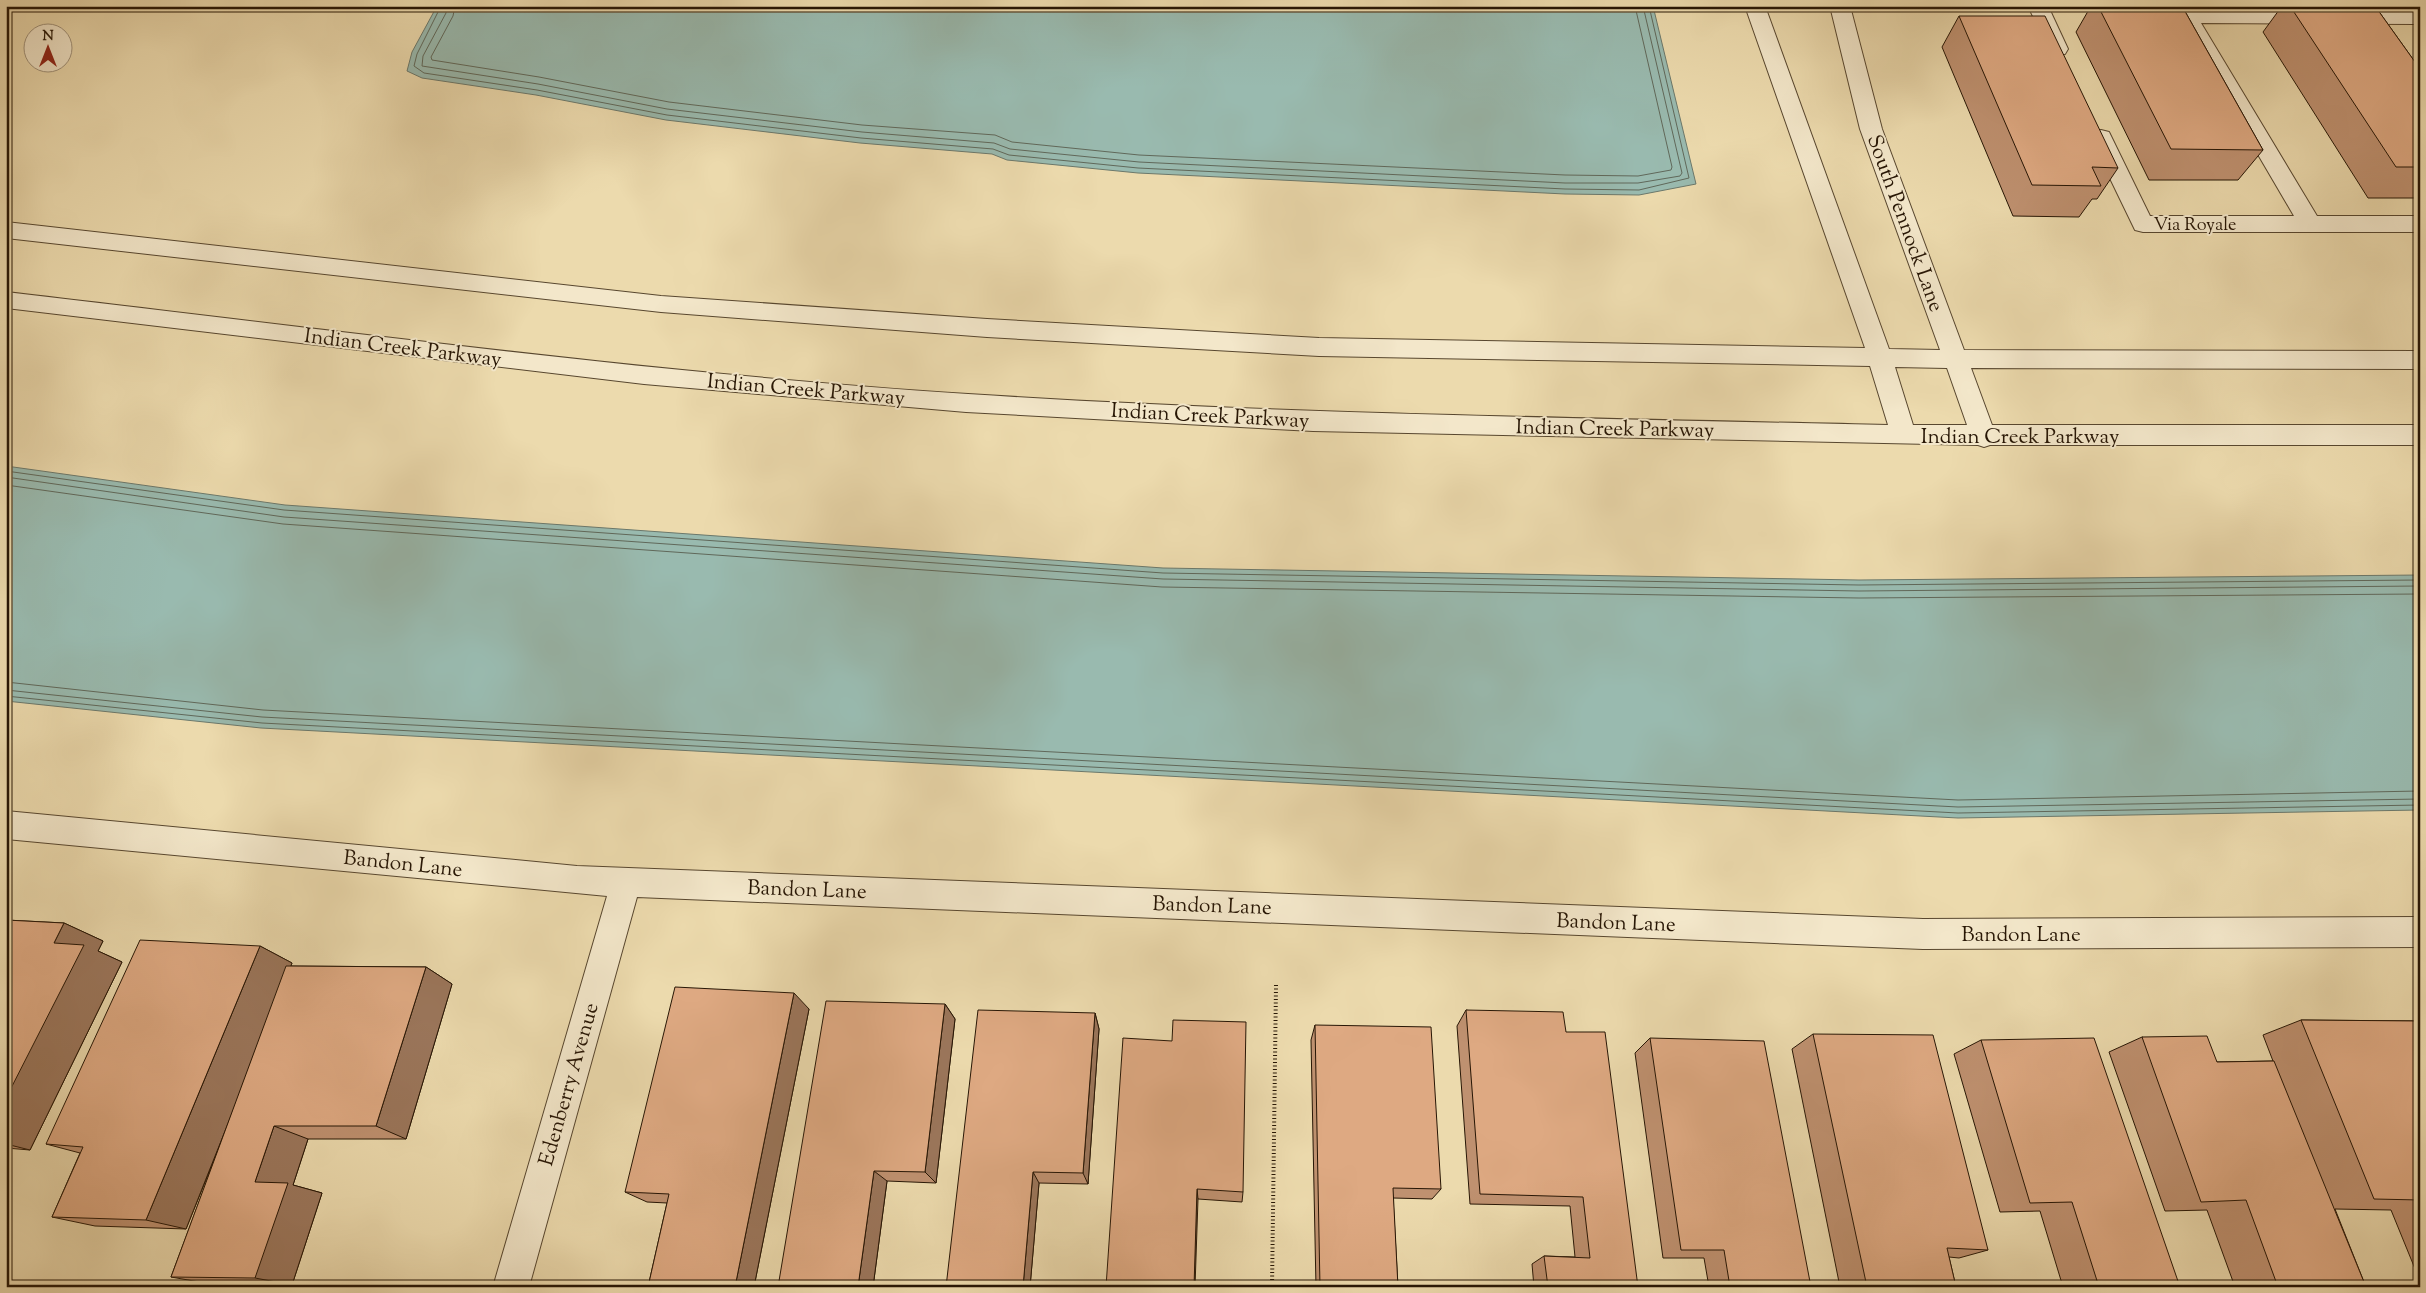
<svg xmlns="http://www.w3.org/2000/svg" width="2426" height="1293" font-family="'Sorts Mill Goudy',serif">
  <style>
    .water { fill: #99baaf; stroke: #6b786b }
    .lines { fill: none; stroke-linecap: round; stroke-linejoin: round }
    .shore { stroke: #60685a; stroke-width: 1 }
    .minor-casing { stroke: #58472f; stroke-width: 2 }
    .path { stroke: #271605; stroke-width: 4; stroke-dasharray: 1 2.5; stroke-linecap: butt }
    .minor { fill: #f3e7ca; fill-rule: evenodd }
    .wall { fill: #bf9170; stroke: #271605 }
    .shaded-wall { fill: #9b765b; stroke: #271605 }
    .building { fill: #dea982; stroke: #271605 }
    .labels { text-anchor: middle; stroke-width: 4; stroke-linejoin: round; paint-order: stroke }
    .far-street-label { font-size: 18px; fill: #271605; stroke: #f3e7ca }
    .street-label { font-size: 21px; fill: #271605; stroke: #f3e7ca }
  </style>
  <rect width="100%" height="100%" fill="#ecdaad"/>
  <filter id="stains"><feTurbulence type="fractalNoise" baseFrequency=".004" numOctaves="4"/><feColorMatrix values="0 0 0 0 .2 0 0 0 0 .09 0 0 0 0 .02 0 0 0 .5 -.17"/></filter>
  <radialGradient id="worn" r=".72"><stop offset=".6" stop-color="#630" stop-opacity="0"/><stop offset="1" stop-color="#630" stop-opacity=".3"/></radialGradient>
  <g class="water">
    <path d="M437,6H1653L1696,184L1639,195L1565,194L1138,173L1007,160L992,154L860,143L666,120L536,95L422,78L407,71L412,52Z"/>
    <path d="M6,466L285,505L1163,568L1859,580L2420,575V810L1958,818L261,728L6,701Z"/>
  </g>
  <g class="lines">
    <g class="shore">
      <path d="M441,6L417,54L414,66L424,73L537,90L667,115L861,138L993,149L1009,155L1138,168L1565,189L1639,190L1689,178L1649,6"/>
      <path d="M447,6L446,13L423,56L422,66L538,84L667,109L862,132L994,143L1010,149L1139,162L1565,183H1638L1680,176L1682,173L1643,6"/>
      <path d="M455,6L453,16L431,57L432,60L539,77L669,102L862,125L995,135L1012,142L1139,155L1565,175L1638,176L1671,170L1672,167L1635,6"/>
      <path d="M6,471L284,510L1163,573L1859,585L2420,580"/>
      <path d="M6,477L284,517L1163,579L1859,591L2420,586"/>
      <path d="M6,485L283,524L1162,587L1859,598L2420,594"/>
      <path d="M6,682L263,710L1958,800L2420,791"/>
      <path d="M6,690L262,717L1958,807L2420,799"/>
      <path d="M6,696L262,723L1958,813L2420,805"/>
    </g>
    <g class="minor-casing">
      <g id="minor">
        <path d="M1745,6H1765L1889,349L1940,350L1860,129L1830,6H1850L1882,129L1964,350L2420,351V369L1971,368L1992,425H2420V445H1990L1984,447L1978,445L1313,431L966,412L644,384L6,308V292C326,329 647,373 968,394C1274,414 1581,418 1888,425L1870,366L1319,356L987,337L661,312L6,238V222L661,296L987,319L1319,338L1865,348ZM1895,367L1947,368L1967,425H1913Z"/>
        <path d="M2028,6H2048L2068,49L2065,54L2058,55L2051,54Z"/>
        <path d="M2171,6H2191L2194,11L2420,12L2418,24L2201,23L2317,216H2420V232H2143L2135,230L2090,137L2093,132L2101,130L2109,132L2150,216H2294Z"/>
        <path d="M6,811L577,866L1923,919L2420,917V947L1923,949L637,897L529,1287H493L607,896L6,839Z"/>
      </g>
    </g>
    <path class="path" d="M1272,1287L1276,985"/>
    <use href="#minor" class="minor"/>
  </g>
  <g class="wall">
    <path d="M2091,6H2182L2263,150L2238,180H2149L2076,32Z"/>
    <path d="M2282,6H2375L2420,69V198H2368L2263,32Z"/>
    <path d="M1959,16L2118,168L2097,199H2092L2079,217L2013,216L1942,47Z"/>
    <path d="M2420,36V47L2415,41Z"/>
    <path d="M6,920L64,923L103,941L98,951L122,962L30,1150L6,1148Z"/>
    <path d="M260,946L292,963L291,966L426,967L452,984L406,1139H308L293,1185L322,1193L292,1285L211,1284L171,1277L221,1143L186,1229L95,1226L52,1217L80,1153L46,1144Z"/>
    <path d="M945,1004L955,1019L936,1183L887,1181L873,1287H778Z"/>
    <path d="M809,1009L754,1287H648L667,1203L647,1202L625,1192Z"/>
    <path d="M1466,1010L1566,1032L1638,1287H1534L1532,1264L1544,1256L1575,1257L1570,1206L1470,1204L1457,1026Z"/>
    <path d="M1095,1013L1099,1029L1088,1184L1039,1183L1030,1287H946Z"/>
    <path d="M2301,1020L2420,1021V1281L2391,1210L2335,1209L2366,1287H2235L2207,1210L2165,1211L2109,1052L2142,1037L2217,1062L2273,1061L2263,1035Z"/>
    <path d="M1315,1025L1441,1189L1432,1199L1393,1198L1398,1287H1316L1311,1040Z"/>
    <path d="M1813,1034L1988,1250L1959,1258L1949,1257L1956,1287H1840L1792,1049Z"/>
    <path d="M1123,1038L1243,1192L1242,1202L1198,1199Z"/>
    <path d="M1650,1038L1811,1287H1709L1704,1258H1663L1635,1053Z"/>
    <path d="M1981,1040L2180,1287H2063L2040,1211L2000,1212L1954,1054Z"/>
  </g>
  <g class="shaded-wall">
    <path d="M64,923L103,941L98,951L122,962L30,1150L6,1144V1098L54,943Z"/>
    <path d="M260,946L292,963L186,1229L146,1220Z"/>
    <path d="M426,967L452,984L406,1139L376,1126Z"/>
    <path d="M794,993L809,1009L754,1287H735Z"/>
    <path d="M945,1004L955,1019L936,1183L925,1172Z"/>
    <path d="M1095,1013L1099,1029L1088,1184L1083,1173Z"/>
    <path d="M274,1126L308,1139L293,1185L322,1193L292,1285L255,1278V1182Z"/>
    <path d="M874,1171L887,1181L873,1287H858Z"/>
    <path d="M1033,1172L1039,1183L1030,1287H1023Z"/>
    <path d="M1197,1189L1198,1199L1195,1287H1194Z"/>
  </g>
  <g class="building">
    <path d="M2098,6H2182L2263,150L2171,149Z"/>
    <path d="M2290,6H2375L2420,69V167H2396Z"/>
    <path d="M1959,16H2045L2118,168L2092,167L2101,186L2032,185Z"/>
    <path d="M6,920L64,923L54,943L84,945L6,1098Z"/>
    <path d="M140,940L260,946L146,1220L52,1217L83,1147L46,1144Z"/>
    <path d="M286,966L426,967L376,1126H274L255,1182L288,1183L255,1278L171,1277Z"/>
    <path d="M675,987L794,993L735,1287H648L669,1194L625,1192Z"/>
    <path d="M826,1001L945,1004L925,1172L874,1171L858,1287H778Z"/>
    <path d="M978,1010L1095,1013L1083,1173L1033,1172L1023,1287H946Z"/>
    <path d="M1466,1010L1563,1012L1566,1032H1605L1638,1287H1548L1544,1256L1590,1258L1583,1197L1480,1194Z"/>
    <path d="M1173,1020L1246,1022L1243,1192L1197,1189L1194,1287H1106L1123,1038L1172,1041Z"/>
    <path d="M2301,1020L2420,1021V1200L2374,1199Z"/>
    <path d="M1315,1025L1431,1027L1441,1189L1393,1188L1398,1287H1320Z"/>
    <path d="M1813,1034L1933,1035L1988,1250L1947,1248L1956,1287H1867Z"/>
    <path d="M2207,1036L2217,1062L2274,1061L2366,1287H2278L2246,1200L2201,1202L2142,1037Z"/>
    <path d="M1650,1038L1764,1041L1811,1287H1730L1724,1250H1681Z"/>
    <path d="M2094,1038L2180,1287H2099L2072,1202L2030,1203L1981,1040Z"/>
  </g>
  <g class="labels">
    <g class="far-street-label">
      <text x="2195" y="230">Via Royale</text>
    </g>
    <g class="street-label">
      <text transform="translate(1906 223) rotate(70)" y="7">South Pennock Lane</text>
      <text transform="translate(403 347) rotate(7)" y="7">Indian Creek Parkway</text>
      <text transform="translate(806 389) rotate(5)" y="7">Indian Creek Parkway</text>
      <text transform="translate(1210 415) rotate(3)" y="7">Indian Creek Parkway</text>
      <text transform="translate(1615 428) rotate(1)" y="7">Indian Creek Parkway</text>
      <text x="2020" y="443">Indian Creek Parkway</text>
      <text transform="translate(403 863) rotate(6)" y="7">Bandon Lane</text>
      <text transform="translate(807 889) rotate(2)" y="7">Bandon Lane</text>
      <text transform="translate(1212 905) rotate(2)" y="7">Bandon Lane</text>
      <text transform="translate(1616 922) rotate(2)" y="7">Bandon Lane</text>
      <text x="2021" y="941">Bandon Lane</text>
      <text transform="translate(568 1084) rotate(-74)" y="7">Edenberry Avenue</text>
    </g>
  </g>
  <rect width="2426" height="1293" fill="none" stroke="#ecdaad" stroke-width="25"/>
  <rect x="8" y="8" width="2411" height="1278" fill="none" stroke="#271605" stroke-width="2.5"/>
  <rect x="12" y="12" width="2401" height="1268" fill="none" stroke="#271605"/>
  <g transform="translate(48 48)"><circle r="24" fill="#f3e7ca" stroke="#a1937b"/>
  <path d="M0-4L9 19L0 12L-9 19Z" fill="#8f2418"/>
  <text y="-8" font-size="14" font-weight="bold" text-anchor="middle" fill="#271605">N</text>
  </g>
  <rect width="100%" height="100%" filter="url(#stains)"/>
  <rect width="100%" height="100%" fill="url(#worn)"/>
</svg>
